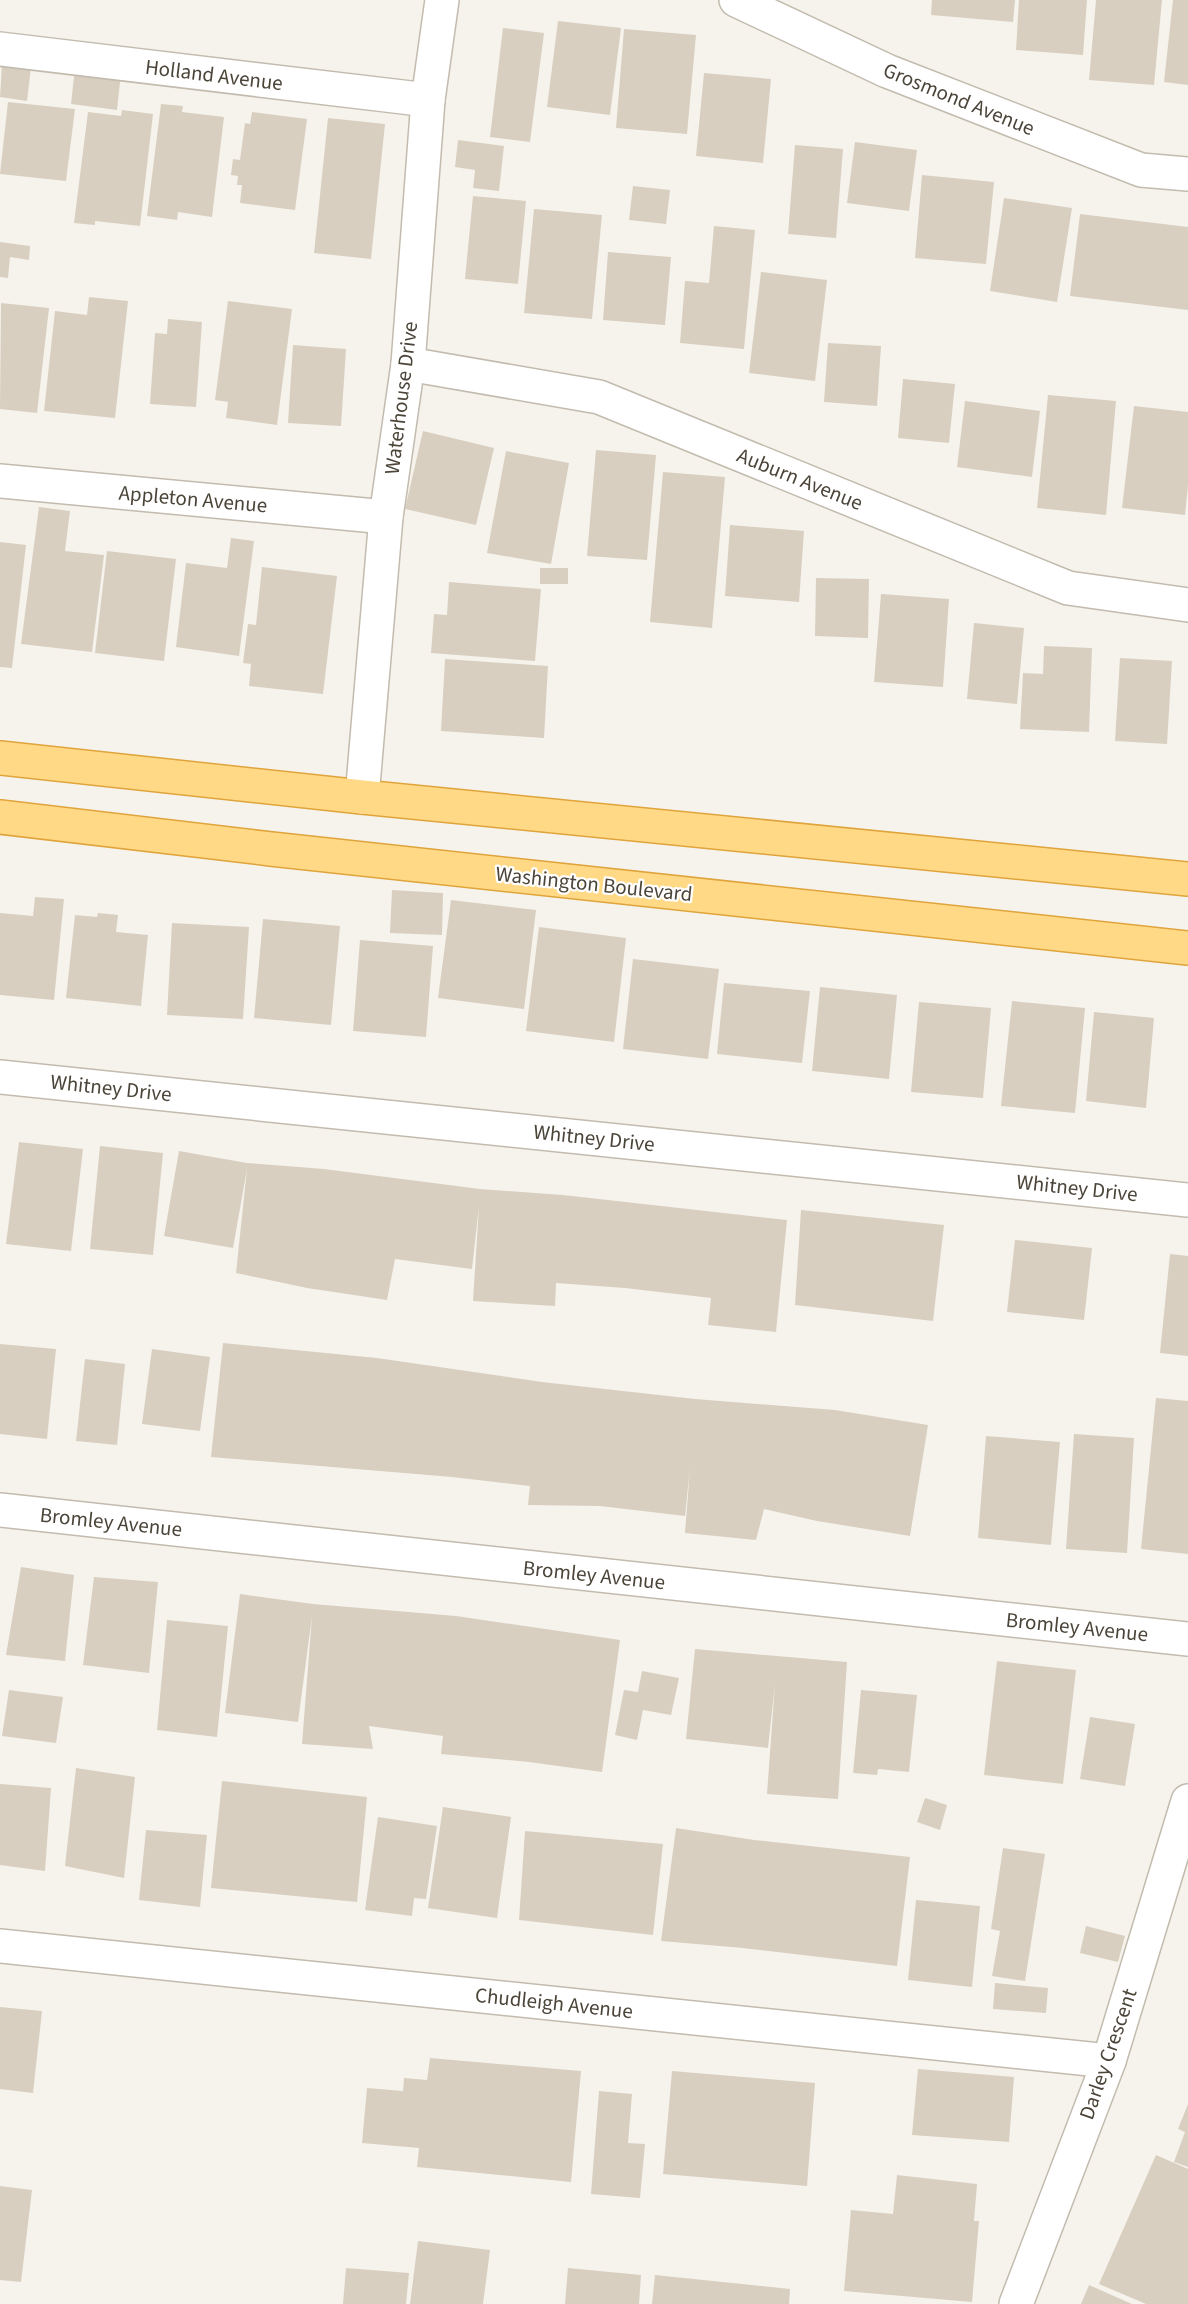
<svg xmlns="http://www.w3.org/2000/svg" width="1188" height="2304" font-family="'Source Sans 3',sans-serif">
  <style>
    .building { fill: #d8cfc1 }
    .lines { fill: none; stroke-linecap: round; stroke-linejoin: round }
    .minor-casing { stroke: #c2bbae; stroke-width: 36 }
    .trunk-casing { stroke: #e0a43c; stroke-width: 36 }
    .minor { stroke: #fff; stroke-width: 33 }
    .trunk { stroke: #ffd985; stroke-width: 33 }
    .labels { text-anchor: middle; stroke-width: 4.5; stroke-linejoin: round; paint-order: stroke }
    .street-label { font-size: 21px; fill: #4b4439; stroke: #fff }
  </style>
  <rect width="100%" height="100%" fill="#f6f3ec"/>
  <g class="building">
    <path d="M932,0H1015L1013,22L931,15Z"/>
    <path d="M1019,0H1087L1083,55L1016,50Z"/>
    <path d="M1096,0H1162L1154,85L1089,80Z"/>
    <path d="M1173,0H1188V85L1164,82Z"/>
    <path d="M558,21L621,28L610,115L547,107Z"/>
    <path d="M503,28L544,33L530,142L490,137Z"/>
    <path d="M624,29L696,35L687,134L616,128Z"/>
    <path d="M2,64L31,67L27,101L0,97Z"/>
    <path d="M75,68L121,73L117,110L71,104Z"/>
    <path d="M704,73L771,79L763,163L696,156Z"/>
    <path d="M8,102L75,109L66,181L0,174Z"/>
    <path d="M161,104L183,106L182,112L224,117L212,217L178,212L177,220L147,216Z"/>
    <path d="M122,110L153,114L140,226L95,221V225L74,223L88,112L121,116Z"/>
    <path d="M252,112L307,119L295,210L240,203L242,185H237L238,176L231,175L233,159L240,160L245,123L250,124Z"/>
    <path d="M328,118L385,124L371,259L314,253Z"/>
    <path d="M458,140L504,146L499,191L473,188L475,170L455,167Z"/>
    <path d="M855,142L917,150L909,211L847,203Z"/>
    <path d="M795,145L843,149L836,238L788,234Z"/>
    <path d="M922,175L994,182L986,264L915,258Z"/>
    <path d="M633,186L670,190L666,224L629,220Z"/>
    <path d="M473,196L526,201L518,284L465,279Z"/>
    <path d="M1004,198L1072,208L1057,302L990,291Z"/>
    <path d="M534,209L602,215L592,319L524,313Z"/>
    <path d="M1080,214L1188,227V310L1070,296Z"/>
    <path d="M714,226L755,230L744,349L680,343L685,281L709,283Z"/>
    <path d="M0,242L30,246L29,260L10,257L8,278L0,277Z"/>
    <path d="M608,252L671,257L665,325L603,320Z"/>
    <path d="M761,272L827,280L815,381L749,373Z"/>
    <path d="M89,297L128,301L115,418L44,411L55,311L87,315Z"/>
    <path d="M228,301L292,309L277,425L226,418L228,402L215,400Z"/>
    <path d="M1,303L49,308L37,413L0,409Z"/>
    <path d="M168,319L202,322L196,407L150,404L155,333L167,334Z"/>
    <path d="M828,343L881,346L877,406L824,402Z"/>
    <path d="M293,345L346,349L341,426L288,423Z"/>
    <path d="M903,379L955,384L949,443L898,438Z"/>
    <path d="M1048,395L1116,401L1106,515L1037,508Z"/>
    <path d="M965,401L1040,411L1032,477L957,467Z"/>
    <path d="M1134,406L1188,412V485L1185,515L1122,508Z"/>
    <path d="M423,431L494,448L476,525L405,509Z"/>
    <path d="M596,450L656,455L647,560L587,556Z"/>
    <path d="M506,451L569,463L551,564L487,553Z"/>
    <path d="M663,472L725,477L712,628L650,622Z"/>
    <path d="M39,507L70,511L65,551L104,555L92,652L21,644Z"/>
    <path d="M730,525L804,531L799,602L725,596Z"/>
    <path d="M231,538L254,541L239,656L176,647L186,563L227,568Z"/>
    <path d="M0,542L26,545L12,668L0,667Z"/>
    <path d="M107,551L176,559L164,661L95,653Z"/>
    <path d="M262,567L337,576L323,694L249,686L251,664L243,663L248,624L256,625Z"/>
    <rect x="540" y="568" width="28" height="16"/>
    <path d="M816,578L869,579L868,638L815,636Z"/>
    <path d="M449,582L541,589L535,661L431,653L434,614L447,615Z"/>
    <path d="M881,594L949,599L943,687L874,682Z"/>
    <path d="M974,623L1024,628L1017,704L967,699Z"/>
    <path d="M1044,646L1092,648L1089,732L1020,729L1023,673L1043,674Z"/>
    <path d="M1120,658L1172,661L1167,744L1115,741Z"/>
    <path d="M445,659L548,666L544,738L441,731Z"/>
    <path d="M392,890L443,893L442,935L390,933Z"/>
    <path d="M35,897L64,899L54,1000L0,995V913L33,916Z"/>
    <path d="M451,900L536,910L524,1009L438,998Z"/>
    <path d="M98,913L118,915L116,932L148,935L141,1006L66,998L75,915L97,917Z"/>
    <path d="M263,919L340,926L331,1025L254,1018Z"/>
    <path d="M172,923L249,927L243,1019L167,1015Z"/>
    <path d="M539,927L626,938L614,1042L526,1031Z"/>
    <path d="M360,940L433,946L426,1037L353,1031Z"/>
    <path d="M633,959L719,969L708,1059L623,1049Z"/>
    <path d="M724,983L810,991L802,1063L717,1054Z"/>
    <path d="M820,987L897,995L889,1079L812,1071Z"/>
    <path d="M1012,1001L1085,1008L1075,1113L1001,1106Z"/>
    <path d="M919,1002L991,1008L983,1098L911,1092Z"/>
    <path d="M1094,1012L1154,1018L1146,1108L1086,1101Z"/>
    <path d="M19,1142L83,1149L71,1251L6,1244Z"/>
    <path d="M100,1146L163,1153L153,1255L90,1249Z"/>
    <path d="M179,1151L247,1163L324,1169L480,1189L563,1195L787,1220L776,1332L708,1325L711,1298L625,1288L556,1283L555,1306L473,1301L479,1206L472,1269L395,1259L387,1300L307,1288L236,1273L247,1169L233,1248L164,1236Z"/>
    <path d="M801,1210L944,1225L933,1321L795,1305Z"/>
    <path d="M1015,1240L1092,1248L1084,1320L1007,1312Z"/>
    <path d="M1170,1254L1188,1256V1356L1160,1353Z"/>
    <path d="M223,1343L377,1358L542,1382L695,1399L835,1410L928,1425L910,1536L817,1521L764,1509L756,1540L685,1533L690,1468L685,1516L600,1506L528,1505L530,1486L452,1477L211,1457Z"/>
    <path d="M0,1344L56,1349L47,1439L0,1434Z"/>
    <path d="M152,1349L210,1357L200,1431L142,1424Z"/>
    <path d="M85,1359L125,1364L117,1445L76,1441Z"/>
    <path d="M1156,1398L1188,1401V1554L1141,1549Z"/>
    <path d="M1074,1434L1134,1438L1127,1553L1066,1549Z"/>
    <path d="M986,1436L1060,1442L1051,1545L978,1538Z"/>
    <path d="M21,1567L74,1575L65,1661L6,1655Z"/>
    <path d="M94,1577L158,1582L149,1673L83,1665Z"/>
    <path d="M240,1594L313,1604L456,1616L620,1640L602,1772L529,1762L441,1754L443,1736L369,1726L373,1749L302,1744L312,1616L298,1722L225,1713Z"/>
    <path d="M167,1620L228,1626L217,1737L157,1730Z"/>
    <path d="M695,1649L847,1662L838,1799L767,1794L775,1684L768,1748L686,1739Z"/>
    <path d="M997,1661L1076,1670L1063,1784L984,1775Z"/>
    <path d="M642,1671L679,1678L671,1715L643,1710L637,1740L615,1735L624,1690L638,1692Z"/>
    <path d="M9,1690L63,1697L56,1743L2,1736Z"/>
    <path d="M861,1690L917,1695L909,1772L878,1769L877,1775L853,1773Z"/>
    <path d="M1090,1717L1135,1724L1125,1786L1080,1779Z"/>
    <path d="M76,1768L135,1777L124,1878L65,1866Z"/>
    <path d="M222,1781L367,1797L357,1902L211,1888Z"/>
    <path d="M0,1784L51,1788L45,1871L0,1865Z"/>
    <path d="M925,1798L947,1805L940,1830L917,1822Z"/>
    <path d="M443,1807L511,1817L497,1918L428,1908Z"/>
    <path d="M378,1817L437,1826L426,1899L414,1898L412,1916L365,1910Z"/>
    <path d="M676,1828L754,1840L910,1857L897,1966L743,1948L661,1941Z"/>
    <path d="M146,1830L207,1835L200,1907L139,1900Z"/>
    <path d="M525,1831L663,1844L653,1935L519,1920Z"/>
    <path d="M1003,1848L1045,1854L1025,1981L992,1976L1000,1931L991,1929Z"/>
    <path d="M916,1900L980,1906L972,1987L908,1980Z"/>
    <path d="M1086,1926L1125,1936L1118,1962L1080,1953Z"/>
    <path d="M995,1983L1048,1988L1046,2013L993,2009Z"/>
    <path d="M0,2007L42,2011L33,2093L0,2089Z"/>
    <path d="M430,2058L581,2071L571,2182L417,2167L419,2148L362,2143L367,2088L403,2091L404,2078L427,2080Z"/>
    <path d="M918,2069L1014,2077L1009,2142L912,2135Z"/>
    <path d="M672,2071L815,2083L807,2186L663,2174Z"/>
    <path d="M599,2091L632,2094L628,2143L645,2144L640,2198L591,2194Z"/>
    <path d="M1188,2104V2167L1174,2162L1185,2132L1178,2129Z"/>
    <path d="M1156,2155L1188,2169V2304H1146L1099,2284Z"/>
    <path d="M897,2175L977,2184L974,2221H979L972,2302L844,2291L851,2210L893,2214Z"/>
    <path d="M0,2186L32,2190L21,2282L0,2280Z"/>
    <path d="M418,2241L490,2250L483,2304H410Z"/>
    <path d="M346,2268L409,2273L406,2304H343Z"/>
    <path d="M568,2268L641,2275L639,2304H565Z"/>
    <path d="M655,2275L790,2289L789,2304H652Z"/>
    <path d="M1089,2285L1132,2304H1081Z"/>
  </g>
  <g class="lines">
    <g class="minor-casing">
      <g id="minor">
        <path d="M736,0L887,71L1141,170L1188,174"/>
        <path d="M0,49L428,100"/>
        <path d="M408,364L599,397L1068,588L1188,605"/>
        <path d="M0,481L386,517"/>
        <path d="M362,797L386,517L408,364L428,100L442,0"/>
        <path d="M0,1077L1188,1200"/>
        <path d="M0,1510L1188,1639"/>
        <path d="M0,1946L1109,2061"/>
        <path d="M1016,2304L1109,2061L1188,1801"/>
      </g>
    </g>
    <g class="trunk-casing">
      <g id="trunk">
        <path d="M0,758L362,797L1188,879"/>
        <path d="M0,817L271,849L1188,948"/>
      </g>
    </g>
    <use href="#minor" class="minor"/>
    <use href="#trunk" class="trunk"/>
  </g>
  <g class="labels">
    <g class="street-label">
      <text transform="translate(214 75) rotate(7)" y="7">Holland Avenue</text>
      <text transform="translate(959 99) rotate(22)" y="7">Grosmond Avenue</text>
      <text transform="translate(401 398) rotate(-83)" y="7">Waterhouse Drive</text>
      <text transform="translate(800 479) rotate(22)" y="7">Auburn Avenue</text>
      <text transform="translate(193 499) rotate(5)" y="7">Appleton Avenue</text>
      <text transform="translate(594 884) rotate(6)" y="7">Washington Boulevard</text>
      <text transform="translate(111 1088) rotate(6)" y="7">Whitney Drive</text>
      <text transform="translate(594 1138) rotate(6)" y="7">Whitney Drive</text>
      <text transform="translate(1077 1188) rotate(6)" y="7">Whitney Drive</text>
      <text transform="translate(111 1522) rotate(6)" y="7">Bromley Avenue</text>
      <text transform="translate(594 1575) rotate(6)" y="7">Bromley Avenue</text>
      <text transform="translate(1077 1627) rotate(6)" y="7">Bromley Avenue</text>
      <text transform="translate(554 2003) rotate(6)" y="7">Chudleigh Avenue</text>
      <text transform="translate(1108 2054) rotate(-71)" y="7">Darley Crescent</text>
    </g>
  </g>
</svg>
